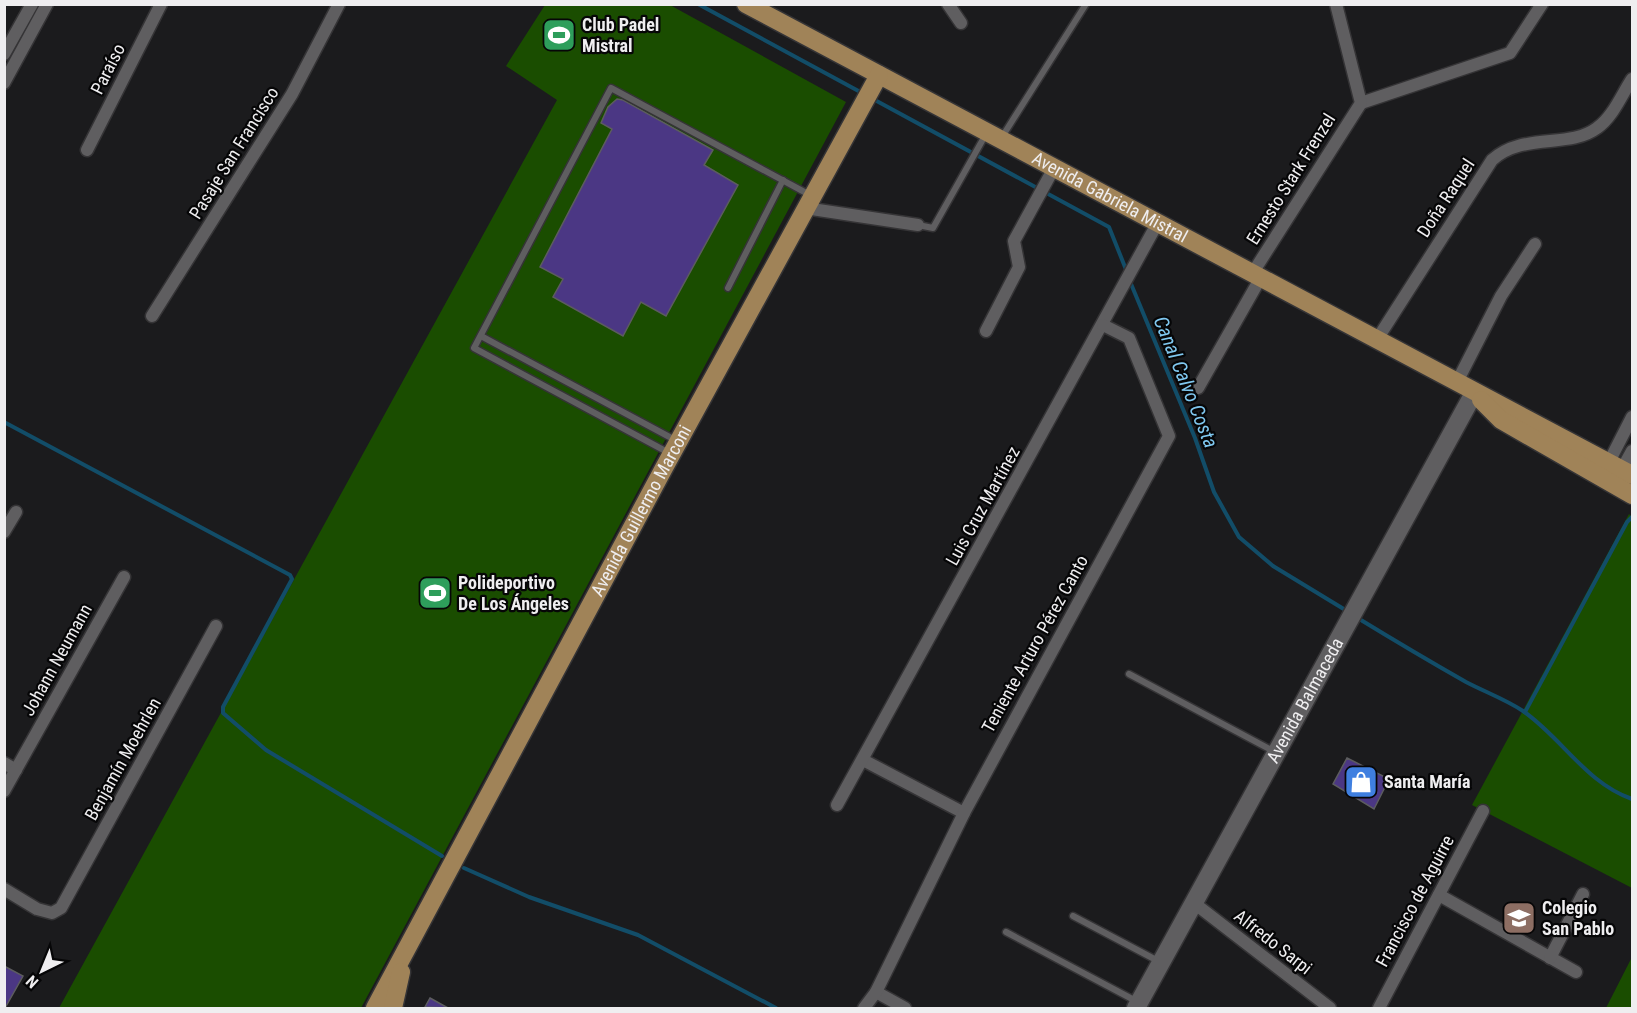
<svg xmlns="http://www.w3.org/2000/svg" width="1637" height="1013" font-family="'Roboto Condensed',sans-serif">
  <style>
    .green { fill: #1a4d00 }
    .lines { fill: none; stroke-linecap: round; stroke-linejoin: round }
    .stream { stroke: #124d68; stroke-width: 4 }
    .building { fill: #4b3784; stroke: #5c5c5f; stroke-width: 1.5 }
    .lane-casing { stroke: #353436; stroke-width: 9 }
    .street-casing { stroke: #353436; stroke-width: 15 }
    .secondary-casing { stroke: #353436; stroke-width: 21 }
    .primary-casing { stroke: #353436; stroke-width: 21 }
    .lane { stroke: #5f5e60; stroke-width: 6 }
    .street { stroke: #5f5e60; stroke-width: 12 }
    .secondary { stroke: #5f5e60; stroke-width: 18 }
    .primary { stroke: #a08358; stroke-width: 18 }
    .labels { text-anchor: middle; stroke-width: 4.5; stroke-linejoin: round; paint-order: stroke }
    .poi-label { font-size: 18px; font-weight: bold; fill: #efeef0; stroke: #060607; text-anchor: start }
    .street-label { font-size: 18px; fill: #efeef0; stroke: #060607 }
    .water-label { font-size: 20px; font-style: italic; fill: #80c8f0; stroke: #060607 }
  </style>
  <rect width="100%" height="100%" fill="#1b1b1d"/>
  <g class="green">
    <path d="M545,5H670L846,102L361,1008H59L557,100L506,66Z"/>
    <path d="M1629,514L1632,517V888L1472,805Z"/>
    <path d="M1632,957V1008H1606Z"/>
  </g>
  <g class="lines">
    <g class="stream">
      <path d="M698,4L864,94"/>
      <path d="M873,99L1109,227L1127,272"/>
      <path d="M1129,279L1195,438L1214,492L1239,537L1273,566L1347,611"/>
      <path d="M4,422L290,575L292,579L223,707V713L266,750L442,856"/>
      <path d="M1356,617C1392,639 1429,661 1466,682C1485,692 1505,699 1523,711C1562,738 1586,783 1632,799"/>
      <path d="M1525,712L1627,522L1632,517"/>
      <path d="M464,868L529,897L638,935L776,1008"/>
    </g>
  </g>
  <g class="building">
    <path d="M617,99L623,100L713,150L704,165L738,185L666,316L641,302L623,336L553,297L563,279L540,267L612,129L601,123L608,107Z"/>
    <path d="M1347,758L1389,779L1374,809L1333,784Z"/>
    <path d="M4,966L23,976L5,1008H4Z"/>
    <path d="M430,998L448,1008L425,1007Z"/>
  </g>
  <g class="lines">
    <g class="lane-casing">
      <g id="lane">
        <path d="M1002,137L1086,4"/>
        <path d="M918,225L933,228L986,134"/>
        <path d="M728,288L783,180"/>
        <path d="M481,336L677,441"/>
        <path d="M671,454L474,348L611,88L810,195"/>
        <path d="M1129,674L1275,752"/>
        <path d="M1073,916L1160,962"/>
        <path d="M1006,932L1136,1001"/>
      </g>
    </g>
    <g class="street-casing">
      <g id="street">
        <path d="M948,4L961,23"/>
        <path d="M4,54L32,4"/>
        <path d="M4,83L47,4"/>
        <path d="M1361,103L1510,53L1542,4"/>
        <path d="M87,150L161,4"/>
        <path d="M805,208L918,225"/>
        <path d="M1252,274L1361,103L1336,4"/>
        <path d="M152,316L292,94L339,4"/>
        <path d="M986,331L1019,267L1014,241L1054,168"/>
        <path d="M1376,341L1492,160C1523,132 1569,149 1597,128C1613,117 1622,94 1632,79"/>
        <path d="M1456,384L1501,296L1535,244"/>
        <path d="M1198,388L1260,279"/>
        <path d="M1609,462L1632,417"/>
        <path d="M1622,469L1632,451"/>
        <path d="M4,532L16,512"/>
        <path d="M863,760L964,813"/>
        <path d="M4,763L16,770"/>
        <path d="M4,791L124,577"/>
        <path d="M837,805L1157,224"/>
        <path d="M4,889L37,909L52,913L61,908L216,626"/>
        <path d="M1439,895L1576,972"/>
        <path d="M1194,903L1330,1008"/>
        <path d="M1550,958L1583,894"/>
        <path d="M876,992L905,1008"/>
        <path d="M864,1008L876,992L964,813L1169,436L1129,338L1103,325"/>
        <path d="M1379,1008L1483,811"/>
      </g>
    </g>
    <g class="secondary-casing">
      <g id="secondary">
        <path id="s1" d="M1136,1008L1474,393"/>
      </g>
    </g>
    <g class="primary-casing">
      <g id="primary">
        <path id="s2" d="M746,4L1632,475"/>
        <path d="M1481,400L1501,420L1632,495"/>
        <path id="s3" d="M375,1008L665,466L879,75"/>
        <path d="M393,1008L401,972"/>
      </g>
    </g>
    <use href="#lane" class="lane"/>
    <use href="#street" class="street"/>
    <use href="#secondary" class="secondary"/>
    <use href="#primary" class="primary"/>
  </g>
  <defs>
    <g id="stadium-square" transform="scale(1.725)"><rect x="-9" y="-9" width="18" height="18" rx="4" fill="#2e9e5b" stroke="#060607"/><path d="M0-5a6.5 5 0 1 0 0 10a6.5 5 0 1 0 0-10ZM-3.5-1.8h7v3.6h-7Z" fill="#fff"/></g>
    <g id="shop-square" transform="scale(1.725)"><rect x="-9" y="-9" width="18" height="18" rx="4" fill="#3f7fe0" stroke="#060607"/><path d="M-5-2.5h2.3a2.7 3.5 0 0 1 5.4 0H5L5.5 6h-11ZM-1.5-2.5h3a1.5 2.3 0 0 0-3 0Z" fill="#fff"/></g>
    <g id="school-square" transform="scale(1.725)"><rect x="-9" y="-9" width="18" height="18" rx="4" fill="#8d6e63" stroke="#060607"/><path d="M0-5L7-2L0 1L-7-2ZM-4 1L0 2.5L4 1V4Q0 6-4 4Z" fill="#fff"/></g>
  </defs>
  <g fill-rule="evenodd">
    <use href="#stadium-square" x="559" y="35"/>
    <use href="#stadium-square" x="435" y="593"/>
    <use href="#shop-square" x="1361" y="782"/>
    <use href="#school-square" x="1519" y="918"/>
  </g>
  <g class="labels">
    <g class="poi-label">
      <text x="582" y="31">Club Padel<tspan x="582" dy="21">Mistral</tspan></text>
      <text x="458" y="589">Polideportivo<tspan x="458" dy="21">De Los Ángeles</tspan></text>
      <text x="1384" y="788">Santa María</text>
      <text x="1542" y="914">Colegio<tspan x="1542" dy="21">San Pablo</tspan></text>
    </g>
    <g class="street-label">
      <text transform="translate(108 69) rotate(-63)" y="6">Paraíso</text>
      <text transform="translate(234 153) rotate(-58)" y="6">Pasaje San Francisco</text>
      <text transform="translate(1291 179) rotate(-58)" y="6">Ernesto Stark Frenzel</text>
      <text transform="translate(1446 198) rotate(-57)" y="6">Doña Raquel</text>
      <text dy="6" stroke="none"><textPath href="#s2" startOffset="412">Avenida Gabriela Mistral</textPath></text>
      <text transform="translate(983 506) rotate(-61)" y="6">Luis Cruz Martínez</text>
      <text dy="6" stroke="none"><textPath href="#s3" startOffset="564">Avenida Guillermo Marconi</textPath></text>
      <text transform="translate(1035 644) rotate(-61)" y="6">Teniente Arturo Pérez Canto</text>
      <text transform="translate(57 660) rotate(-61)" y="6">Johann Neumann</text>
      <text dy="6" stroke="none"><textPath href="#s1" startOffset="351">Avenida Balmaceda</textPath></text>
      <text transform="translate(123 759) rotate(-61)" y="6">Benjamín Moehrlen</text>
      <text transform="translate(1415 901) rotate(-62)" y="6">Francisco de Aguirre</text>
      <text transform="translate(1273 942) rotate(38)" y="6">Alfredo Sarpi</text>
    </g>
    <g class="water-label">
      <text transform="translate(1186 382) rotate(68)" y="7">Canal Calvo Costa</text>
    </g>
  </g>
  <rect width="1637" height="1013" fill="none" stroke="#efeef0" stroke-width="12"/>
  <g transform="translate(42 971) rotate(223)" stroke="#060607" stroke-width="4.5" paint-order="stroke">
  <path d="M0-4.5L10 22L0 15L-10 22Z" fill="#efeef0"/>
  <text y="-9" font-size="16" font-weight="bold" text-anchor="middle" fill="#efeef0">N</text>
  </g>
</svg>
